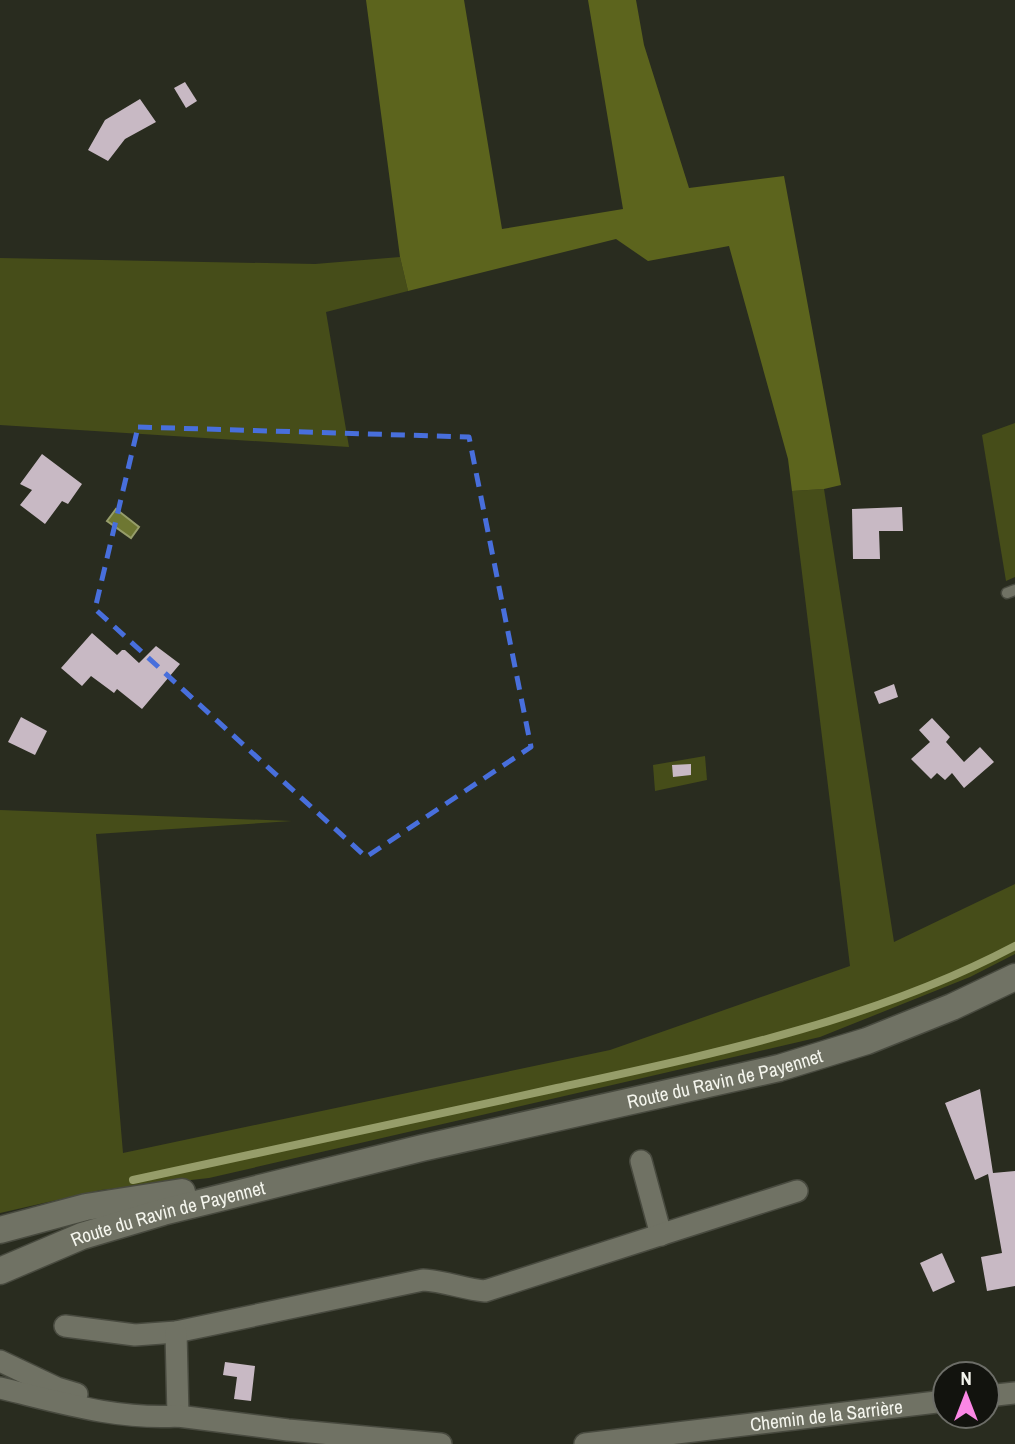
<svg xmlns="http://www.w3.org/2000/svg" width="1015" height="1444" font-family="'Archivo Narrow',sans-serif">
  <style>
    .green { fill: #464d19 }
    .forest { fill: #5c641d }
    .water { fill: #6e7732; stroke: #969d6a; stroke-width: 2 }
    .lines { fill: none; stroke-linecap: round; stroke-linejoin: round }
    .stream { stroke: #969d6a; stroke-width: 8 }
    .building { fill: #c8b9c4 }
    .service-casing { stroke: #484a3f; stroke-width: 13 }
    .minor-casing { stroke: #484a3f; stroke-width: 24 }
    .tertiary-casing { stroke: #484a3f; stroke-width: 29 }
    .service { stroke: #707264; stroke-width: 10 }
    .minor { stroke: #707264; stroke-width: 21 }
    .tertiary { stroke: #707264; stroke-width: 26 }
    .marked { fill: none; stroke: #486fdc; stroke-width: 5; stroke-dasharray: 14 9; stroke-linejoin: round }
    .labels { text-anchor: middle; stroke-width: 7; stroke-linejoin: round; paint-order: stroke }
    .street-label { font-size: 19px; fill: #f4f5ed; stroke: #12130e }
  </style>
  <rect width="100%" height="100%" fill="#292c1f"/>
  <g class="green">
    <path d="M400,257L408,291L326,312L349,447L0,425V258L315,264Z"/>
    <path d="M1015,423V577L1006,581L982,435Z"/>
    <path d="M824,489L894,942L1015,884V954L970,977L820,1037L209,1178L101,1190L0,1213V810L292,821L96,834L123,1153L610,1050L850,966L792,491Z"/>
    <path d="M705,756L707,780L655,791L653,765Z"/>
  </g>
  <path class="forest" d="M366,0H464L502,229L623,209L588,0H636L644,45L689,188L784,176L841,485L824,489L792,491L788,459L729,246L648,261L616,239L408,291L400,257Z"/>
  <path class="water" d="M116,509L139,527L131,538L107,521Z"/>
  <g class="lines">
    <path class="stream" d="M133,1180C275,1149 416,1119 557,1088C712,1054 873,1021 1015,946"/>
  </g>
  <g class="building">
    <path d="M185,82L197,101L186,108L174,88Z"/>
    <path d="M140,99L156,122L125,139L108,161L88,150L105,120Z"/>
    <path d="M42,454L82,484L68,504L62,501L45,524L20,505L32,490L20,484Z"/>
    <path d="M902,507L903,531H879L880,559H853L852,509Z"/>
    <path d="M92,633L117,655L122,650H125L139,663L156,646L180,664L142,709L117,689L114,693L91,676L82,686L61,668Z"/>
    <path d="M894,684L898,697L879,704L874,692Z"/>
    <path d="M21,717L47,731L35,755L8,742Z"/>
    <path d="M932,718L950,737L946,742L964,762L980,747L994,762L964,788L952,773L945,780L937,773L931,779L911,759L930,742L919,730Z"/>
    <path d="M691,764V775L673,777L672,765Z"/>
    <path d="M980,1089L993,1173L1015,1171V1286L987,1291L981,1257L1002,1253L988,1174L975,1180L945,1103Z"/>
    <path d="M942,1253L955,1282L933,1292L920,1263Z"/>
    <path d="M225,1362L255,1366L251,1401L234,1399L237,1377L223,1375Z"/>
  </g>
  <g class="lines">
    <g class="service-casing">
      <path id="service" d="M1007,593L1015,590"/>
    </g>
    <g class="minor-casing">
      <g id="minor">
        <path d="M641,1161L661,1235"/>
        <path d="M65,1326L135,1335L176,1332L423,1280C444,1281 464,1289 485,1291L797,1191"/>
        <path d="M176,1332L178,1416"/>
        <path d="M0,1361L57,1388L77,1394"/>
        <path d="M0,1388C59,1402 117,1420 178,1416L288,1430L441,1444"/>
        <path d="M987,1396L1015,1393"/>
        <path id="s1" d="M585,1444L945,1401"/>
      </g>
    </g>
    <g class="tertiary-casing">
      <g id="tertiary">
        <path d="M0,1230L86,1207L182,1192"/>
        <path id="s2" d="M0,1271L82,1236L163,1212L422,1148L779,1068L867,1041L952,1007L1015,977"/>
      </g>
    </g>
    <use href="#service" class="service"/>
    <use href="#minor" class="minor"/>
    <use href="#tertiary" class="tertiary"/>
  </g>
  <path class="marked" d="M138,427L469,437L531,747L366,857L95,609Z"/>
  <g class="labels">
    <g class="street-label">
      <text dy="7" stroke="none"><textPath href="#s2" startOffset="751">Route du Ravin de Payennet</textPath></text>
      <text dy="7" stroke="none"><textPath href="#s2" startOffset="178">Route du Ravin de Payennet</textPath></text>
      <text dy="7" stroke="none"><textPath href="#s1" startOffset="243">Chemin de la Sarrière</textPath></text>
    </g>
  </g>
  <g transform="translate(966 1395)"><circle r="33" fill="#12130e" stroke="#6c6d67" stroke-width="2"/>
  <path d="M0-5L12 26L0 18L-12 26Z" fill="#fb87e5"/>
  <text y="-10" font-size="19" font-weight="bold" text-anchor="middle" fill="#f4f5ed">N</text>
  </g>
</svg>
